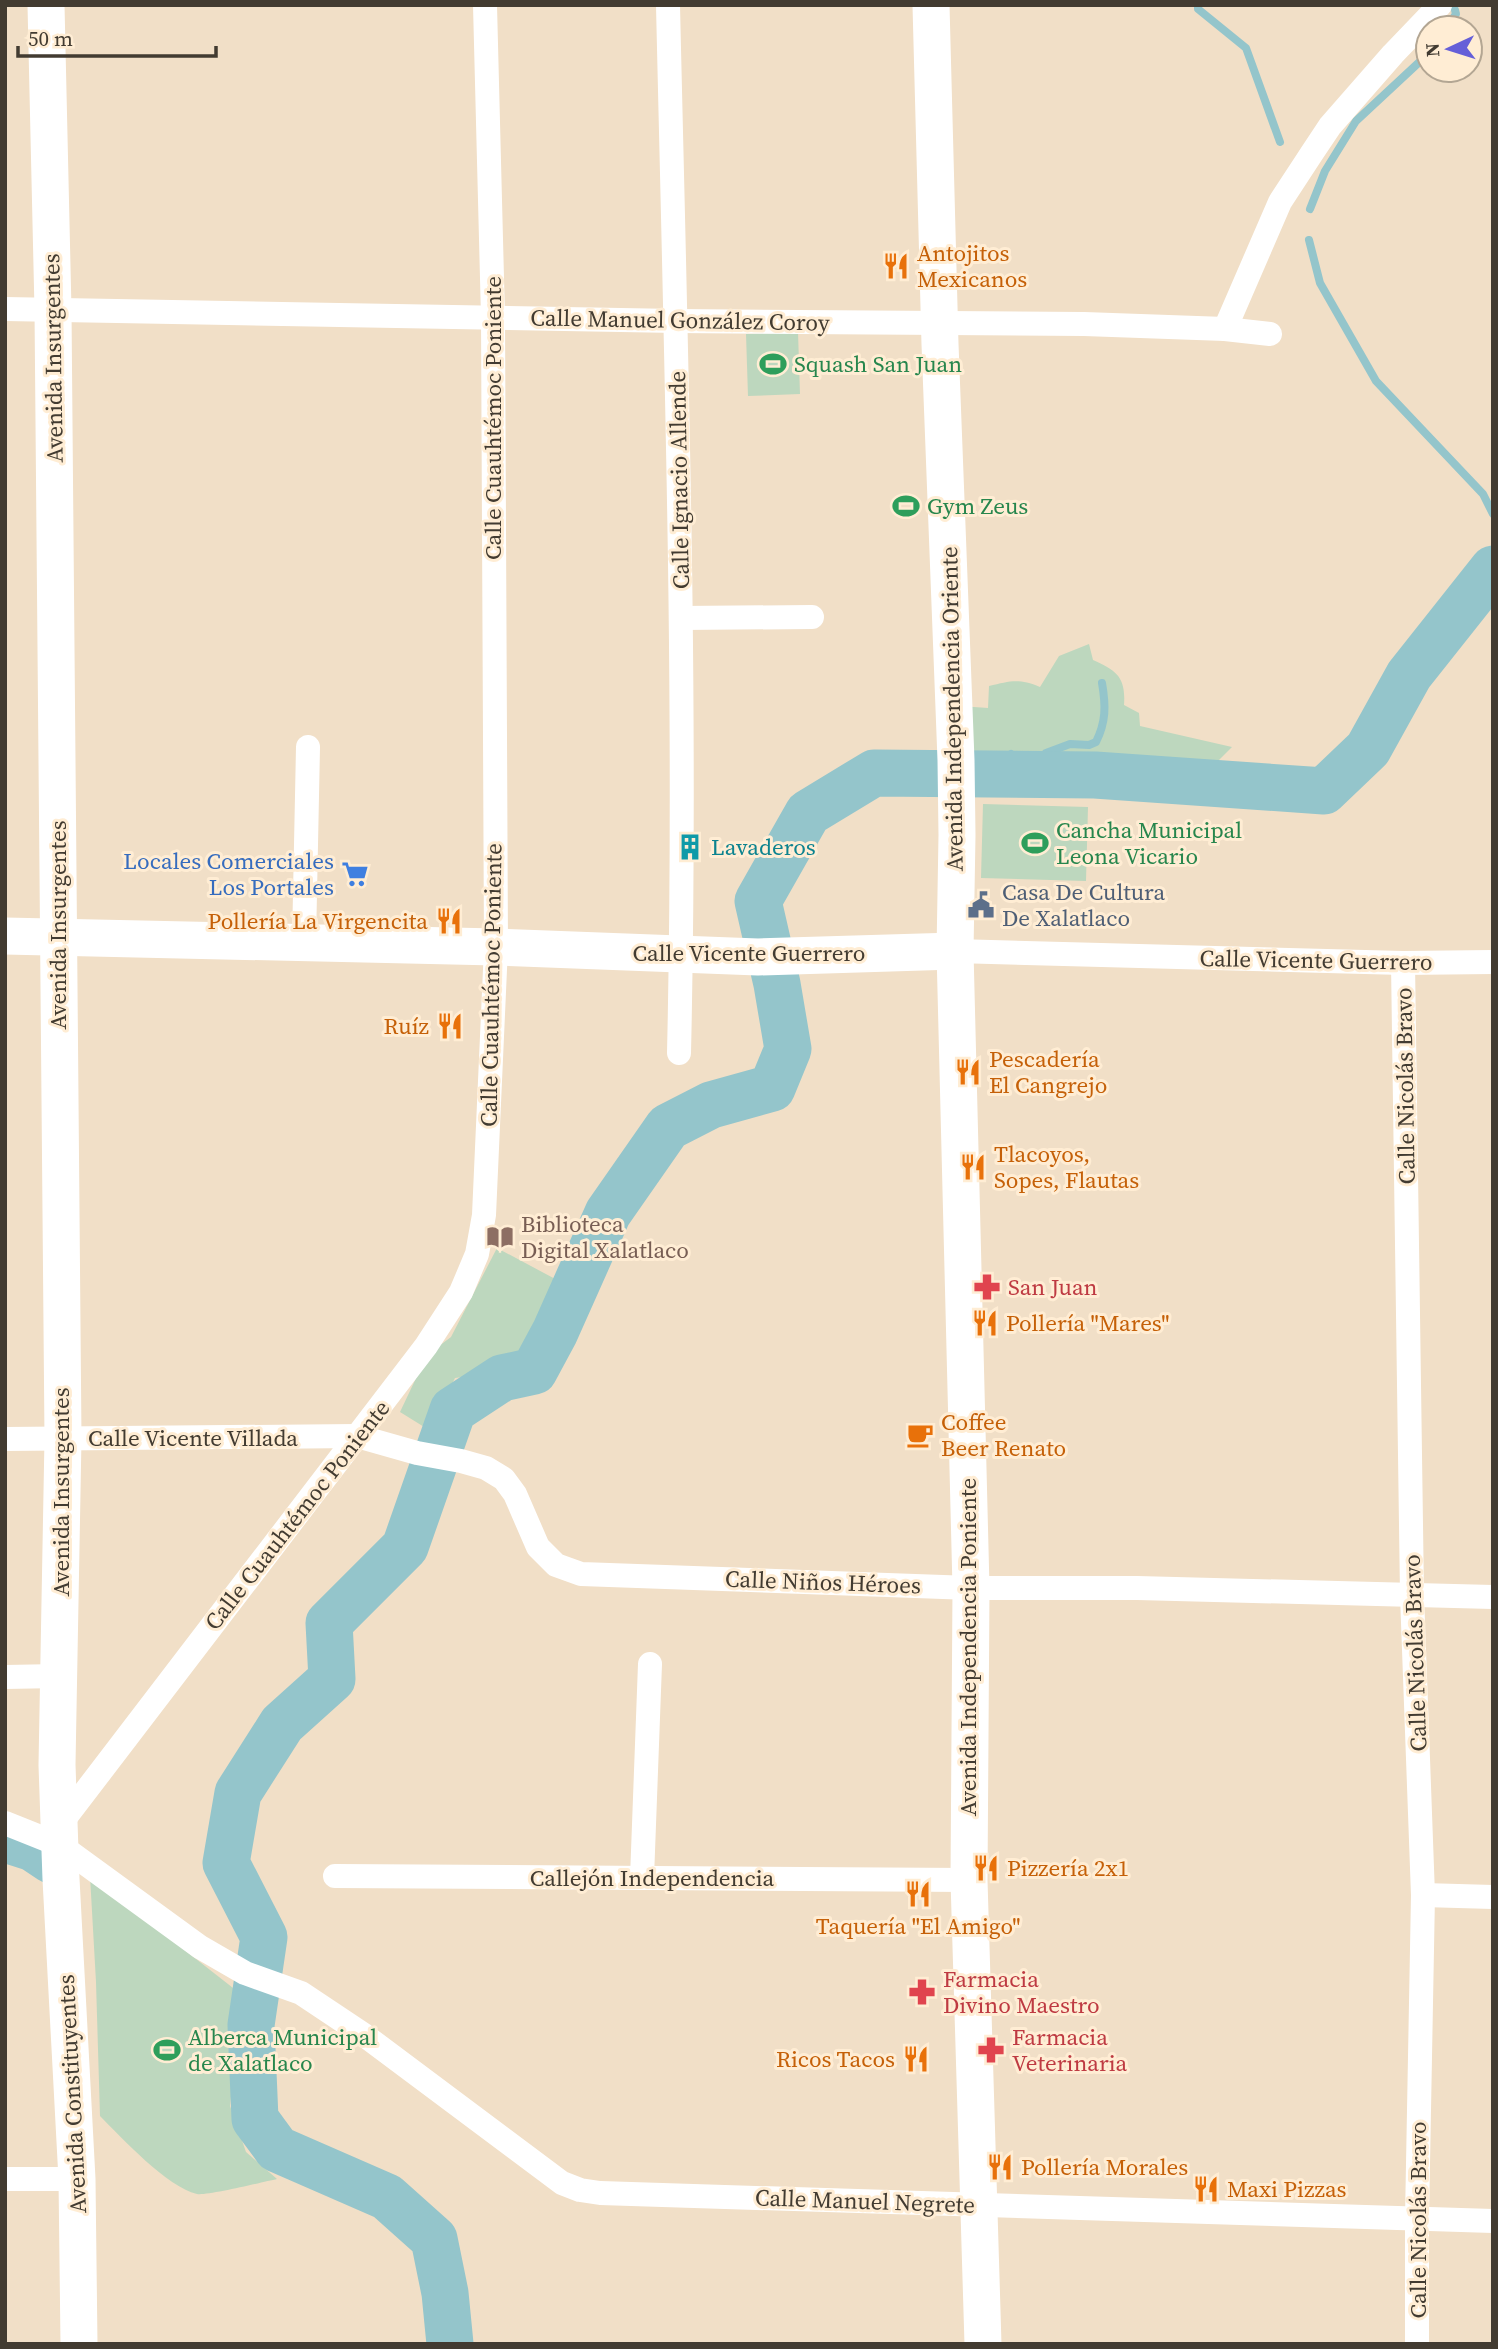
<svg xmlns="http://www.w3.org/2000/svg" width="1498" height="2349" font-family="'Source Serif 4',serif">
  <style>
    .green { fill: #bdd7be }
    .lines { fill: none; stroke-linecap: round; stroke-linejoin: round }
    .stream { stroke: #94c5cb; stroke-width: 8 }
    .river { stroke: #94c5cb; stroke-width: 47 }
    .minor { stroke: #fff; stroke-width: 24 }
    .secondary { stroke: #fff; stroke-width: 37 }
    .labels { text-anchor: middle; stroke-width: 6; stroke-linejoin: round; paint-order: stroke }
    .food-label { font-size: 23px; fill: #c56008; stroke: #ffedd4; text-anchor: start }
    .street-label { font-size: 23px; fill: #423b31; stroke: #ffedd4 }
    .leisure-label { font-size: 23px; fill: #27864d; stroke: #ffedd4; text-anchor: start }
    .culture-label { font-size: 23px; fill: #0d838f; stroke: #ffedd4; text-anchor: start }
    .shop-label { font-size: 23px; fill: #366cbe; stroke: #ffedd4; text-anchor: end }
    .service-label { font-size: 23px; fill: #4e5e75; stroke: #ffedd4; text-anchor: start }
    .education-label { font-size: 23px; fill: #785e54; stroke: #ffedd4; text-anchor: start }
    .health-label { font-size: 23px; fill: #be3a42; stroke: #ffedd4; text-anchor: start }
  </style>
  <rect width="100%" height="100%" fill="#f1dfc7"/>
  <g class="green">
    <path d="M798,332L800,394L748,396L746,334Z"/>
    <path d="M1089,644L1093,660C1117,671 1126,677 1124,705L1139,713L1140,726L1232,747L1205,774L1173,767L1161,772L1133,768L1089,771L962,767L960,706L988,708L989,686C1010,681 1019,678 1040,687L1059,656Z"/>
    <path d="M983,804L1088,807L1086,881L981,878Z"/>
    <path d="M497,1248L559,1281L540,1339L526,1353L528,1356L513,1370L455,1378L429,1430L400,1412L427,1355L451,1337Z"/>
    <path d="M90,1876L242,1995L230,2106L246,2152L277,2179C263,2182 206,2196 197,2194C167,2187 122,2138 100,2116L96,1982Z"/>
  </g>
  <g class="lines">
    <g class="stream">
      <path d="M1198,5V9L1246,48L1280,142"/>
      <path d="M1446,28L1456,14L1455,10"/>
      <path d="M1310,209L1325,171L1356,121L1428,54"/>
      <path d="M1309,240L1320,283L1376,381L1483,494L1493,514"/>
      <path d="M1046,753L1070,744L1089,745L1096,742C1106,722 1106,706 1102,683"/>
      <path d="M995,774L1006,758L1011,754"/>
    </g>
    <g class="river">
      <path d="M5,1839L33,1848L51,1860"/>
      <path d="M450,2344L445,2293L434,2239L387,2197L277,2149L255,2119L251,2025L264,1937L226,1863L238,1793L282,1724L332,1679L329,1623L405,1547L453,1410L502,1378L534,1371L555,1332L608,1213L668,1127L711,1105L772,1088L788,1049L777,984L758,901L808,813L874,773L1095,775L1324,791L1368,749L1409,675L1493,569"/>
    </g>
    <g class="minor">
      <path d="M668,5C676,354 687,704 679,1053"/>
      <path d="M5,309L677,321L1084,324L1225,329L1270,334"/>
      <path d="M1225,329L1280,202L1312,153L1330,126L1393,54L1440,5"/>
      <path d="M681,618L812,617"/>
      <path d="M304,942L308,747"/>
      <path d="M955,951L1403,963L1493,962"/>
      <path d="M1403,963L1412,1595L1423,1895L1417,2218V2344"/>
      <path d="M5,1439L357,1436L417,1453L461,1461L486,1468L504,1479L515,1494L538,1547L556,1565L581,1574L971,1588H1137L1493,1597"/>
      <path d="M5,1677L59,1676"/>
      <path d="M5,1823L60,1845L200,1947L245,1973L301,1993L364,2035L562,2183L580,2190L600,2193L1493,2221"/>
      <path d="M59,1826L426,1346L461,1292L477,1254L484,1215L496,947L493,317L485,5"/>
      <path d="M335,1876L969,1880"/>
      <path d="M642,1878L650,1664"/>
      <path d="M1423,1895L1493,1897"/>
      <path d="M5,2179H77"/>
    </g>
    <g class="secondary">
      <path d="M46,5L53,310L63,1438L57,1765L61,1879L77,2179L79,2344"/>
      <path d="M931,5L940,344L956,760L957,835L955,951L971,1588L969,1880L983,2344"/>
      <path d="M5,936L496,947L758,957L955,951"/>
    </g>
  </g>
  <defs>
    <g id="restaurant-bare" transform="scale(2.1)"><path d="M-5-6h1v4h1v-4h1v4h1v-4h1v5L-1.5 .5V6h-2V.5L-5-1ZM5-6V6H3V1.5H1.5Q1.5-4 5-6Z" fill="#e8710a" stroke="#ffedd4" stroke-width="2.5" paint-order="stroke"/></g>
    <g id="stadium-bare" transform="scale(2.1)"><path d="M0-5a6.5 5 0 1 0 0 10a6.5 5 0 1 0 0-10ZM-3.5-1.8h7v3.6h-7Z" fill="#2e9e5b" stroke="#ffedd4" stroke-width="2.5" paint-order="stroke"/></g>
    <g id="building-bare" transform="scale(2.1)"><path d="M-4-6H4V6H1V3H-1V6H-4ZM-2.5-4.3h1.7v1.8h-1.7ZM.8-4.3h1.7v1.8H.8ZM-2.5-1h1.7V.8h-1.7ZM.8-1h1.7V.8H.8Z" fill="#0f9aa8" stroke="#ffedd4" stroke-width="2.5" paint-order="stroke"/></g>
    <g id="supermarket-bare" transform="scale(2.1)"><path d="M-6-5.5h2.5l.6 2H6L4.5 2H-2.5L-4.4-4H-6ZM-1.5 3.2a1.3 1.3 0 1 0 .1 0ZM3 3.2a1.3 1.3 0 1 0 .1 0Z" fill="#3f7fe0" stroke="#ffedd4" stroke-width="2.5" paint-order="stroke"/></g>
    <g id="civic-bare" transform="scale(2.1)"><path d="M-.6-6.5H3V-4.5H.6V-3L4-1V1h2V6H-6V1h2V-1L-.6-3ZM-1.2 2.5V6h2.4V2.5Z" fill="#5c6f8a" stroke="#ffedd4" stroke-width="2.5" paint-order="stroke"/></g>
    <g id="library-bare" transform="scale(2.1)"><path d="M-6-4Q-3-5.5-.7-3.5V5Q-3 3-6 4ZM6-4Q3-5.5 .7-3.5V5Q3 3 6 4Z" fill="#8d6e63" stroke="#ffedd4" stroke-width="2.5" paint-order="stroke"/></g>
    <g id="pharmacy-bare" transform="scale(2.1)"><path d="M-2-6h4v4h4v4h-4v4h-4v-4h-4v-4h4Z" fill="#e0444e" stroke="#ffedd4" stroke-width="2.5" paint-order="stroke"/></g>
    <g id="cafe-bare" transform="scale(2.1)"><path d="M-5.5-4.5H6V0H3Q3 3.5 0 3.5H-2.5Q-5.5 3.5-5.5 0ZM3-3.2v2h1.7v-2ZM-6 4.5H4V6H-6Z" fill="#e8710a" stroke="#ffedd4" stroke-width="2.5" paint-order="stroke"/></g>
  </defs>
  <g fill-rule="evenodd">
    <use href="#restaurant-bare" x="896" y="266"/>
    <use href="#stadium-bare" x="773" y="364"/>
    <use href="#stadium-bare" x="906" y="506"/>
    <use href="#stadium-bare" x="1035" y="843"/>
    <use href="#building-bare" x="690" y="847"/>
    <use href="#supermarket-bare" x="355" y="874"/>
    <use href="#civic-bare" x="981" y="905"/>
    <use href="#restaurant-bare" x="449" y="921"/>
    <use href="#restaurant-bare" x="450" y="1026"/>
    <use href="#restaurant-bare" x="968" y="1072"/>
    <use href="#restaurant-bare" x="973" y="1167"/>
    <use href="#library-bare" x="500" y="1237"/>
    <use href="#pharmacy-bare" x="987" y="1287"/>
    <use href="#restaurant-bare" x="985" y="1323"/>
    <use href="#cafe-bare" x="920" y="1435"/>
    <use href="#restaurant-bare" x="986" y="1868"/>
    <use href="#restaurant-bare" x="918" y="1894"/>
    <use href="#pharmacy-bare" x="922" y="1992"/>
    <use href="#stadium-bare" x="167" y="2050"/>
    <use href="#pharmacy-bare" x="991" y="2050"/>
    <use href="#restaurant-bare" x="916" y="2059"/>
    <use href="#restaurant-bare" x="1000" y="2167"/>
    <use href="#restaurant-bare" x="1206" y="2189"/>
  </g>
  <g class="labels">
    <g class="food-label">
      <text x="917" y="261">Antojitos<tspan x="917" dy="26">Mexicanos</tspan></text>
      <text x="428" y="929" text-anchor="end">Pollería La Virgencita</text>
      <text x="429" y="1034" text-anchor="end">Ruíz</text>
      <text x="989" y="1067">Pescadería<tspan x="989" dy="26">El Cangrejo</tspan></text>
      <text x="994" y="1162">Tlacoyos,<tspan x="994" dy="26">Sopes, Flautas</tspan></text>
      <text x="1006" y="1331">Pollería "Mares"</text>
      <text x="941" y="1430">Coffee<tspan x="941" dy="26">Beer Renato</tspan></text>
      <text x="1007" y="1876">Pizzería 2x1</text>
      <text x="918" y="1934" text-anchor="middle">Taquería "El Amigo"</text>
      <text x="895" y="2067" text-anchor="end">Ricos Tacos</text>
      <text x="1021" y="2175">Pollería Morales</text>
      <text x="1227" y="2197">Maxi Pizzas</text>
    </g>
    <g class="street-label">
      <text transform="translate(680 320) rotate(1)" y="8">Calle Manuel González Coroy</text>
      <text transform="translate(53 358) rotate(-91)" y="8">Avenida Insurgentes</text>
      <text transform="translate(493 418) rotate(-90)" y="8">Calle Cuauhtémoc Poniente</text>
      <text transform="translate(679 480) rotate(-91)" y="8">Calle Ignacio Allende</text>
      <text transform="translate(952 709) rotate(-91)" y="8">Avenida Independencia Oriente</text>
      <text transform="translate(58 925) rotate(-90)" y="8">Avenida Insurgentes</text>
      <text x="749" y="961">Calle Vicente Guerrero</text>
      <text transform="translate(1316 960) rotate(1)" y="8">Calle Vicente Guerrero</text>
      <text transform="translate(491 985) rotate(-89)" y="8">Calle Cuauhtémoc Poniente</text>
      <text transform="translate(1405 1086) rotate(-91)" y="8">Calle Nicolás Bravo</text>
      <text x="193" y="1446">Calle Vicente Villada</text>
      <text transform="translate(61 1492) rotate(-90)" y="8">Avenida Insurgentes</text>
      <text transform="translate(297 1515) rotate(-52)" y="8">Calle Cuauhtémoc Poniente</text>
      <text transform="translate(823 1582) rotate(2)" y="8">Calle Niños Héroes</text>
      <text transform="translate(968 1647) rotate(-90)" y="8">Avenida Independencia Poniente</text>
      <text transform="translate(1415 1653) rotate(-92)" y="8">Calle Nicolás Bravo</text>
      <text x="652" y="1886">Callejón Independencia</text>
      <text transform="translate(72 2094) rotate(-93)" y="8">Avenida Constituyentes</text>
      <text transform="translate(865 2201) rotate(2)" y="8">Calle Manuel Negrete</text>
      <text transform="translate(1418 2220) rotate(-90)" y="8">Calle Nicolás Bravo</text>
    </g>
    <g class="leisure-label">
      <text x="794" y="372">Squash San Juan</text>
      <text x="927" y="514">Gym Zeus</text>
      <text x="1056" y="838">Cancha Municipal<tspan x="1056" dy="26">Leona Vicario</tspan></text>
      <text x="188" y="2045">Alberca Municipal<tspan x="188" dy="26">de Xalatlaco</tspan></text>
    </g>
    <g class="culture-label">
      <text x="711" y="855">Lavaderos</text>
    </g>
    <g class="shop-label">
      <text x="334" y="869">Locales Comerciales<tspan x="334" dy="26">Los Portales</tspan></text>
    </g>
    <g class="service-label">
      <text x="1002" y="900">Casa De Cultura<tspan x="1002" dy="26">De Xalatlaco</tspan></text>
    </g>
    <g class="education-label">
      <text x="521" y="1232">Biblioteca<tspan x="521" dy="26">Digital Xalatlaco</tspan></text>
    </g>
    <g class="health-label">
      <text x="1008" y="1295">San Juan</text>
      <text x="943" y="1987">Farmacia<tspan x="943" dy="26">Divino Maestro</tspan></text>
      <text x="1012" y="2045">Farmacia<tspan x="1012" dy="26">Veterinaria</tspan></text>
    </g>
  </g>
  <rect width="1498" height="2349" fill="none" stroke="#423b31" stroke-width="14"/>
  <g transform="translate(1449 49) rotate(266)"><circle r="33" fill="#ffedd4" stroke="#b3a693" stroke-width="2"/>
  <path d="M0-5L12 26L0 18L-12 26Z" fill="#655fd8"/>
  <text y="-10" font-size="19" font-weight="bold" text-anchor="middle" fill="#423b31">N</text>
  </g>
  <path d="M18 46v10h198v-10" fill="none" stroke="#423b31" stroke-width="3.5"/>
  <text x="28" y="46" font-size="21" fill="#423b31" stroke="#ffedd4" stroke-width="5" paint-order="stroke">50 m</text>
</svg>
